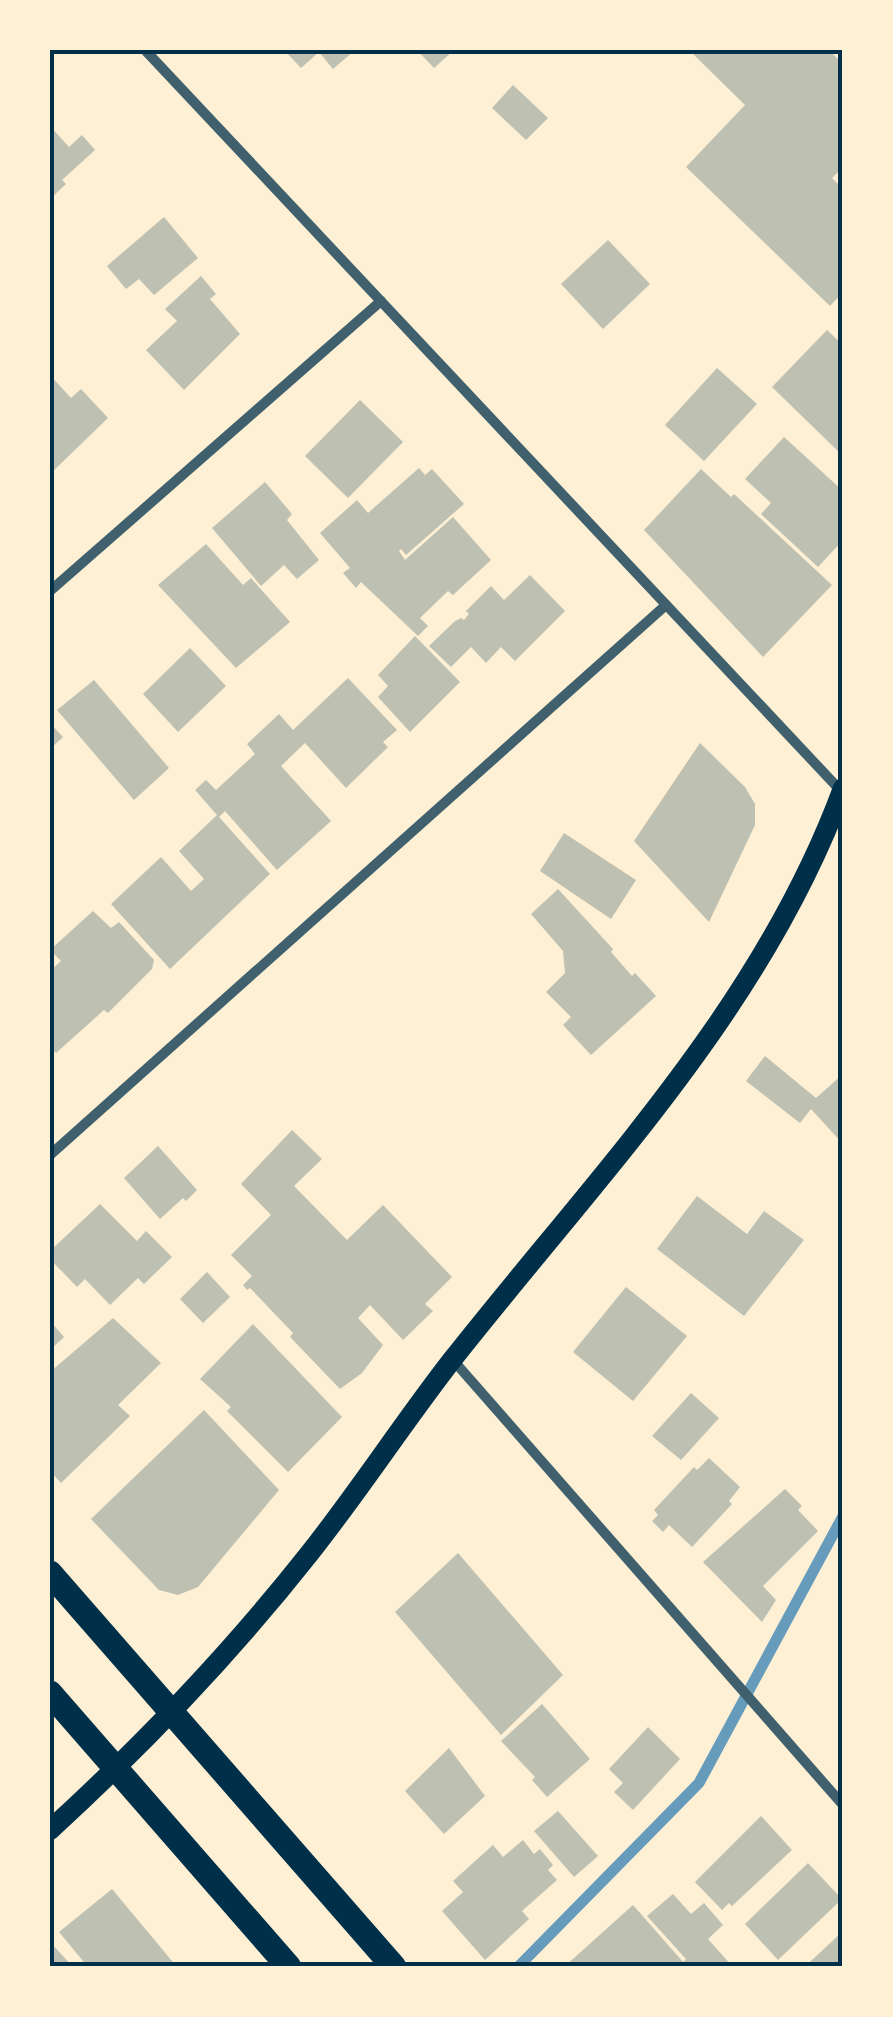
<svg xmlns="http://www.w3.org/2000/svg" width="893" height="2017" font-family="Inter,sans-serif">
  <style>
    .lines { fill: none; stroke-linecap: round; stroke-linejoin: round }
    .stream { stroke: #669bbc; stroke-width: 11 }
    .building { fill: #bec0b2 }
    .minor { stroke: #3f606c; stroke-width: 10 }
    .secondary { stroke: #003049; stroke-width: 20 }
    .primary { stroke: #003049; stroke-width: 25 }
    .neatline { fill: none; stroke: #003049; stroke-width: 4 }
  </style>
  <rect width="100%" height="100%" fill="#fdf0d5"/>
  <g class="lines">
    <path class="stream" d="M518,1967L699,1783L843,1516"/>
  </g>
  <g class="building">
    <path d="M284,50H355L333,69L319,52L301,68Z"/>
    <path d="M417,50H454L434,68Z"/>
    <path d="M697,50H829L843,64V167L832,178L843,189V292L830,306L686,167L745,105L693,54Z"/>
    <path d="M513,85L548,118L526,140L492,108Z"/>
    <path d="M50,126L69,147L82,135L95,150L62,180L66,184L50,199Z"/>
    <path d="M164,217L198,258L154,295L139,279L126,289L107,266Z"/>
    <path d="M608,240L650,284L603,329L561,284Z"/>
    <path d="M201,276L216,294L210,299L240,334L184,390L146,350L177,321L165,309Z"/>
    <path d="M827,330L843,345V456L772,387Z"/>
    <path d="M717,368L757,404L704,461L665,425Z"/>
    <path d="M50,375L71,398L81,389L108,418L50,474Z"/>
    <path d="M360,400L403,442L348,498L305,456Z"/>
    <path d="M784,437L843,491V540L818,567L761,514L771,503L745,479Z"/>
    <path d="M419,468L425,475L432,469L464,504L406,555L401,549L399,551L405,560L453,517L491,560L453,595L448,591L420,618L428,626L418,636L361,582L356,588L343,573L350,568L320,533L357,500L368,513Z"/>
    <path d="M701,469L731,497L734,494L832,585L763,657L644,530Z"/>
    <path d="M265,482L292,514L287,520L319,560L297,579L284,565L261,586L212,528Z"/>
    <path d="M206,544L243,585L251,578L290,622L236,668L158,585Z"/>
    <path d="M530,575L565,611L515,661L501,647L486,663L471,647L451,667L429,646L455,621L461,618L464,620L469,614L466,611L491,586L504,600Z"/>
    <path d="M415,636L460,682L410,732L378,697L388,686L378,675Z"/>
    <path d="M190,648L226,686L178,732L143,694Z"/>
    <path d="M348,678L397,730L383,742L388,747L346,788L305,743L281,766L331,821L277,870L225,811L219,817L270,874L170,969L111,904L161,857L191,891L204,879L179,851L217,815L195,790L206,780L216,790L255,754L247,744L279,714L293,730Z"/>
    <path d="M94,680L169,768L134,800L57,710Z"/>
    <path d="M50,723L63,737L50,749Z"/>
    <path d="M700,743L745,787L755,804V825L709,922L634,841Z"/>
    <path d="M564,833L636,880L611,919L540,871Z"/>
    <path d="M558,889L613,949L611,952L632,976L635,973L656,996L591,1055L563,1025L571,1017L546,992L565,973L563,951L531,914Z"/>
    <path d="M93,911L111,928L119,922L154,960L152,969L108,1013L104,1010L56,1053L50,1047V971L61,961L50,950Z"/>
    <path d="M765,1056L816,1098L843,1074V1144L811,1109L800,1123L746,1081Z"/>
    <path d="M292,1130L322,1159L294,1186L347,1240L383,1205L452,1277L425,1304L433,1311L403,1340L370,1305L358,1318L383,1345L362,1373L340,1389L290,1337L293,1333L250,1288L247,1290L243,1285L252,1276L231,1255L271,1215L241,1184Z"/>
    <path d="M158,1146L197,1190L186,1201L183,1198L160,1219L124,1178Z"/>
    <path d="M697,1196L747,1234L764,1211L804,1240L744,1316L657,1249Z"/>
    <path d="M100,1204L137,1241L146,1231L172,1257L144,1284L138,1278L110,1305L85,1279L77,1287L50,1259V1251Z"/>
    <path d="M207,1272L230,1297L203,1323L180,1299Z"/>
    <path d="M626,1287L687,1336L633,1401L573,1352Z"/>
    <path d="M113,1318L161,1363L118,1405L130,1416L61,1483L50,1471V1372Z"/>
    <path d="M50,1321L64,1337L50,1350Z"/>
    <path d="M253,1324L342,1417L288,1472L227,1411L231,1407L200,1379Z"/>
    <path d="M691,1393L719,1418L681,1460L652,1436Z"/>
    <path d="M204,1410L279,1490L198,1587L178,1595L159,1590L91,1519Z"/>
    <path d="M709,1458L740,1487L729,1501L732,1504L692,1547L669,1525L663,1532L652,1521L658,1515L654,1510L694,1467L697,1470Z"/>
    <path d="M785,1489L802,1506L798,1510L818,1531L763,1586L776,1600L762,1622L703,1562Z"/>
    <path d="M458,1553L563,1675L501,1735L395,1612Z"/>
    <path d="M542,1704L590,1759L547,1797L532,1780L535,1777L501,1741Z"/>
    <path d="M648,1727L680,1759L633,1810L614,1792L623,1783L609,1769Z"/>
    <path d="M449,1748L485,1796L444,1834L405,1791Z"/>
    <path d="M558,1811L598,1856L574,1877L534,1831Z"/>
    <path d="M761,1816L792,1850L732,1906L729,1903L722,1910L695,1882Z"/>
    <path d="M523,1840L534,1854L540,1849L553,1865L548,1870L557,1880L522,1911L529,1919L485,1960L442,1911L463,1892L453,1881L493,1845L503,1857Z"/>
    <path d="M808,1863L842,1899L778,1960L745,1924Z"/>
    <path d="M112,1889L177,1967H88L59,1932Z"/>
    <path d="M673,1894L691,1914L704,1903L723,1925L708,1939L733,1967H564L633,1905L683,1962L686,1959L647,1916Z"/>
    <path d="M843,1931V1967H814L810,1962Z"/>
    <path d="M52,1944L73,1967H50Z"/>
  </g>
  <g class="lines">
    <g class="minor">
      <path d="M145,50L841,791"/>
      <path d="M50,591L381,301"/>
      <path d="M50,1155L666,605"/>
      <path d="M453,1360L843,1805"/>
    </g>
    <path class="secondary" d="M50,1830C144,1744 230,1654 309,1554C359,1491 403,1423 452,1360C596,1177 762,1009 843,788"/>
    <g class="primary">
      <path d="M50,1573L394,1967"/>
      <path d="M50,1693L289,1967"/>
    </g>
  </g>
  <rect width="893" height="2017" fill="none" stroke="#fdf0d5" stroke-width="105"/>
  <rect x="52" y="52" width="788" height="1912" class="neatline"/>
</svg>
